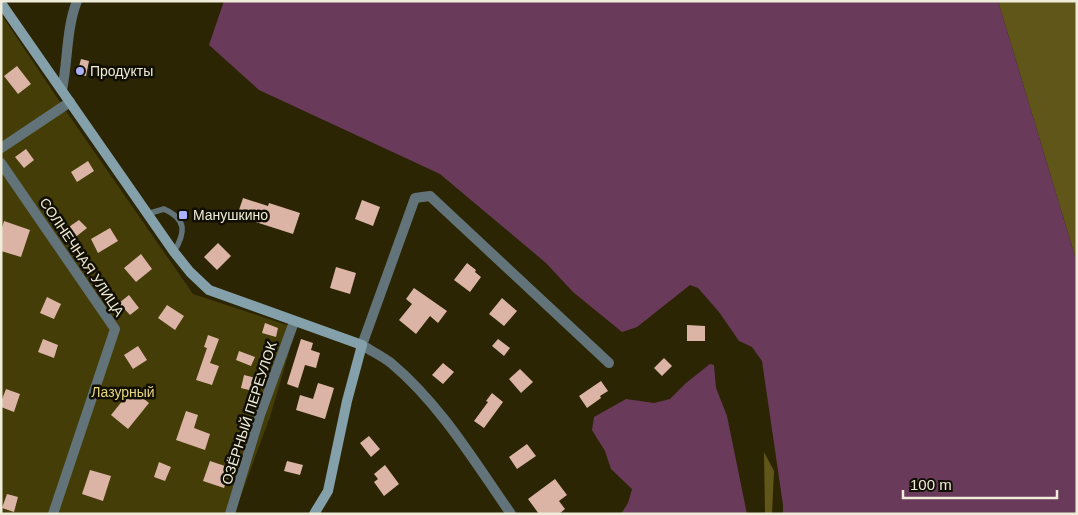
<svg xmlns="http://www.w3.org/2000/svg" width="1078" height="515" font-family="Arial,sans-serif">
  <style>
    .green { fill: #453d07 }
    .forest { fill: #605619 }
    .water { fill: #6a3a5b }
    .building { fill: #dcb4a6 }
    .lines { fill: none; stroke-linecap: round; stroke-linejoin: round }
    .lane { stroke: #627479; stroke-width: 5.5 }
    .street { stroke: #627479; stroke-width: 10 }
    .secondary { stroke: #84a0aa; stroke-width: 10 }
    .poi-dot { fill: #aab0fc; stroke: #110e03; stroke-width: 2 }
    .labels { text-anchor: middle; stroke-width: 5; stroke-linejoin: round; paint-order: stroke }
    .poi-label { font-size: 14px; fill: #efecd9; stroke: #110e03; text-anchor: start }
    .street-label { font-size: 14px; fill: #efecd9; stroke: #110e03 }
    .park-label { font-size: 14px; fill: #e6d77f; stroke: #110e03 }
  </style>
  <rect width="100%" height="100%" fill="#2b2504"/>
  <path class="green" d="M1,14L68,114L193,294L296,328L270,417L234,514H1Z"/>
  <g class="forest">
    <path d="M998,1H1077V263Z"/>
    <path d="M764,452L774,471L772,514H765Z"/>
  </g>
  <g class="water">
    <path d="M224,1H998L1077,263V514H783V505L762,361L752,347L739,341L719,312L698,288L690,285L637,327L622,332L573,292L546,263L440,174L259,90L209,45Z"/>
    <path d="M710,364L714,365L716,388L727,416L747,514H621L628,503L632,489L611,469L605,451L592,430L594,417L626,399L654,403L670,399L686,383Z"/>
  </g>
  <g class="building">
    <path d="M81,59L89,61L86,76L77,74Z"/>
    <path d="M17,66L31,84L18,94L4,76Z"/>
    <path d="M26,149L34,160L24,168L15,157Z"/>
    <path d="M88,161L94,171L77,182L71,172Z"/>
    <path d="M243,198L268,206L269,203L300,213L293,234L237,216Z"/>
    <path d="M362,200L380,207L373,226L355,219Z"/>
    <path d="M79,220L87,228L68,243L60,233Z"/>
    <path d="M4,221L30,230L21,257L1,251V231Z"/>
    <path d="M110,228L118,241L98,253L91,239Z"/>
    <path d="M218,243L231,256L217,270L204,257Z"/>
    <path d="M141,254L152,269L136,282L124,268Z"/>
    <path d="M467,263L476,270L475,272L481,277L470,292L454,280Z"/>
    <path d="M336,267L356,273L350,294L330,288Z"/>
    <path d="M414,288L447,311L438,323L430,316L416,334L399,320L412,304L406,299Z"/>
    <path d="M129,295L139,308L130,315L119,303Z"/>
    <path d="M47,297L61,304L54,319L40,313Z"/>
    <path d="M502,298L517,311L504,326L489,314Z"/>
    <path d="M167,305L184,316L175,330L158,318Z"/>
    <path d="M265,323L278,328L276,337L262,333Z"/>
    <path d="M687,325L705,326V341H687Z"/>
    <path d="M208,335L219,339L210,363L219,366L212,385L196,380L207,348L204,347Z"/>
    <path d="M43,339L58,345L54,358L38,352Z"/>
    <path d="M301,339L313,343L311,350L320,353L316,368L305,365L298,388L287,384Z"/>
    <path d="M498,339L510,348L504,356L492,346Z"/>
    <path d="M138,346L147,360L133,369L124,355Z"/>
    <path d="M239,351L255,357L251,366L236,360Z"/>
    <path d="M664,358L672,366L662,376L654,368Z"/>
    <path d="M443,363L454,372L443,384L432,375Z"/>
    <path d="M520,369L533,382L521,393L509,379Z"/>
    <path d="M244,375L260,379L257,392L241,388Z"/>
    <path d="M601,381L608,391L600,396L601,398L587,408L579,396Z"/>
    <path d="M318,383L334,388L325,419L296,410L300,395L313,399Z"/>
    <path d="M6,389L20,394L14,412L1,407V402Z"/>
    <path d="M132,389L149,403L128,429L111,415Z"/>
    <path d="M492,393L503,402L484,428L474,421L488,402L486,401Z"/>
    <path d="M186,411L198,415L194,428L210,434L205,450L176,440Z"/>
    <path d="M369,436L380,449L371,457L360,443Z"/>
    <path d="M527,444L536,456L517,469L509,457Z"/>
    <path d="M210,461L231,468L224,488L203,481Z"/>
    <path d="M287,461L303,465L300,475L284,471Z"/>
    <path d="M159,462L171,467L165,481L154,477Z"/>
    <path d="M385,465L399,484L384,496L374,482L378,479L374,474Z"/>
    <path d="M90,470L111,476L103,501L82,494Z"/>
    <path d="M555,479L567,495L559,501L565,509L559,514H539L528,499Z"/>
    <path d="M7,494L18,497L14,512L2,508Z"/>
  </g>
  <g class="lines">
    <path class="lane" d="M147,214L164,209C188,220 185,233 174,252"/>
    <g class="street">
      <path d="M62,90C68,61 66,29 77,1"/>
      <path d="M1,148L70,102"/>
      <path d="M1,163L115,329L53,514"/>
      <path d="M230,514L260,415L294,322"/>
      <path d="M511,514C474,461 441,405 391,363C382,356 371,351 362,345L415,198L430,196L609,363"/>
    </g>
    <path class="secondary" d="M1,3L174,252L190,272L209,290L362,345L347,401L328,491L314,514"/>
  </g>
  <g class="poi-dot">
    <circle cx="80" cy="71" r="5"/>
    <rect x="178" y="210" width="10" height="10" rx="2.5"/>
  </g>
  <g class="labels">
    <g class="poi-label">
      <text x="90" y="76">Продукты</text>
      <text x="193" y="220">Манушкино</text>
    </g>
    <g class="street-label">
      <text transform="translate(82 257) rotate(56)" y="5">СОЛНЕЧНАЯ УЛИЦА</text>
      <text transform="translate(249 413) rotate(-72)" y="5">ОЗЁРНЫЙ ПЕРЕУЛОК</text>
    </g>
    <g class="park-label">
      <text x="123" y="397">Лазурный</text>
    </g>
  </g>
  <rect width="1078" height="515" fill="none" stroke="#efecd9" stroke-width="5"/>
  <path d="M903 490v8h154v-8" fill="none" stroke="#efecd9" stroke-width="2.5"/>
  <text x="910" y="490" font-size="15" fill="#efecd9" stroke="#110e03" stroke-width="4" paint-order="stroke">100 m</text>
</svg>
